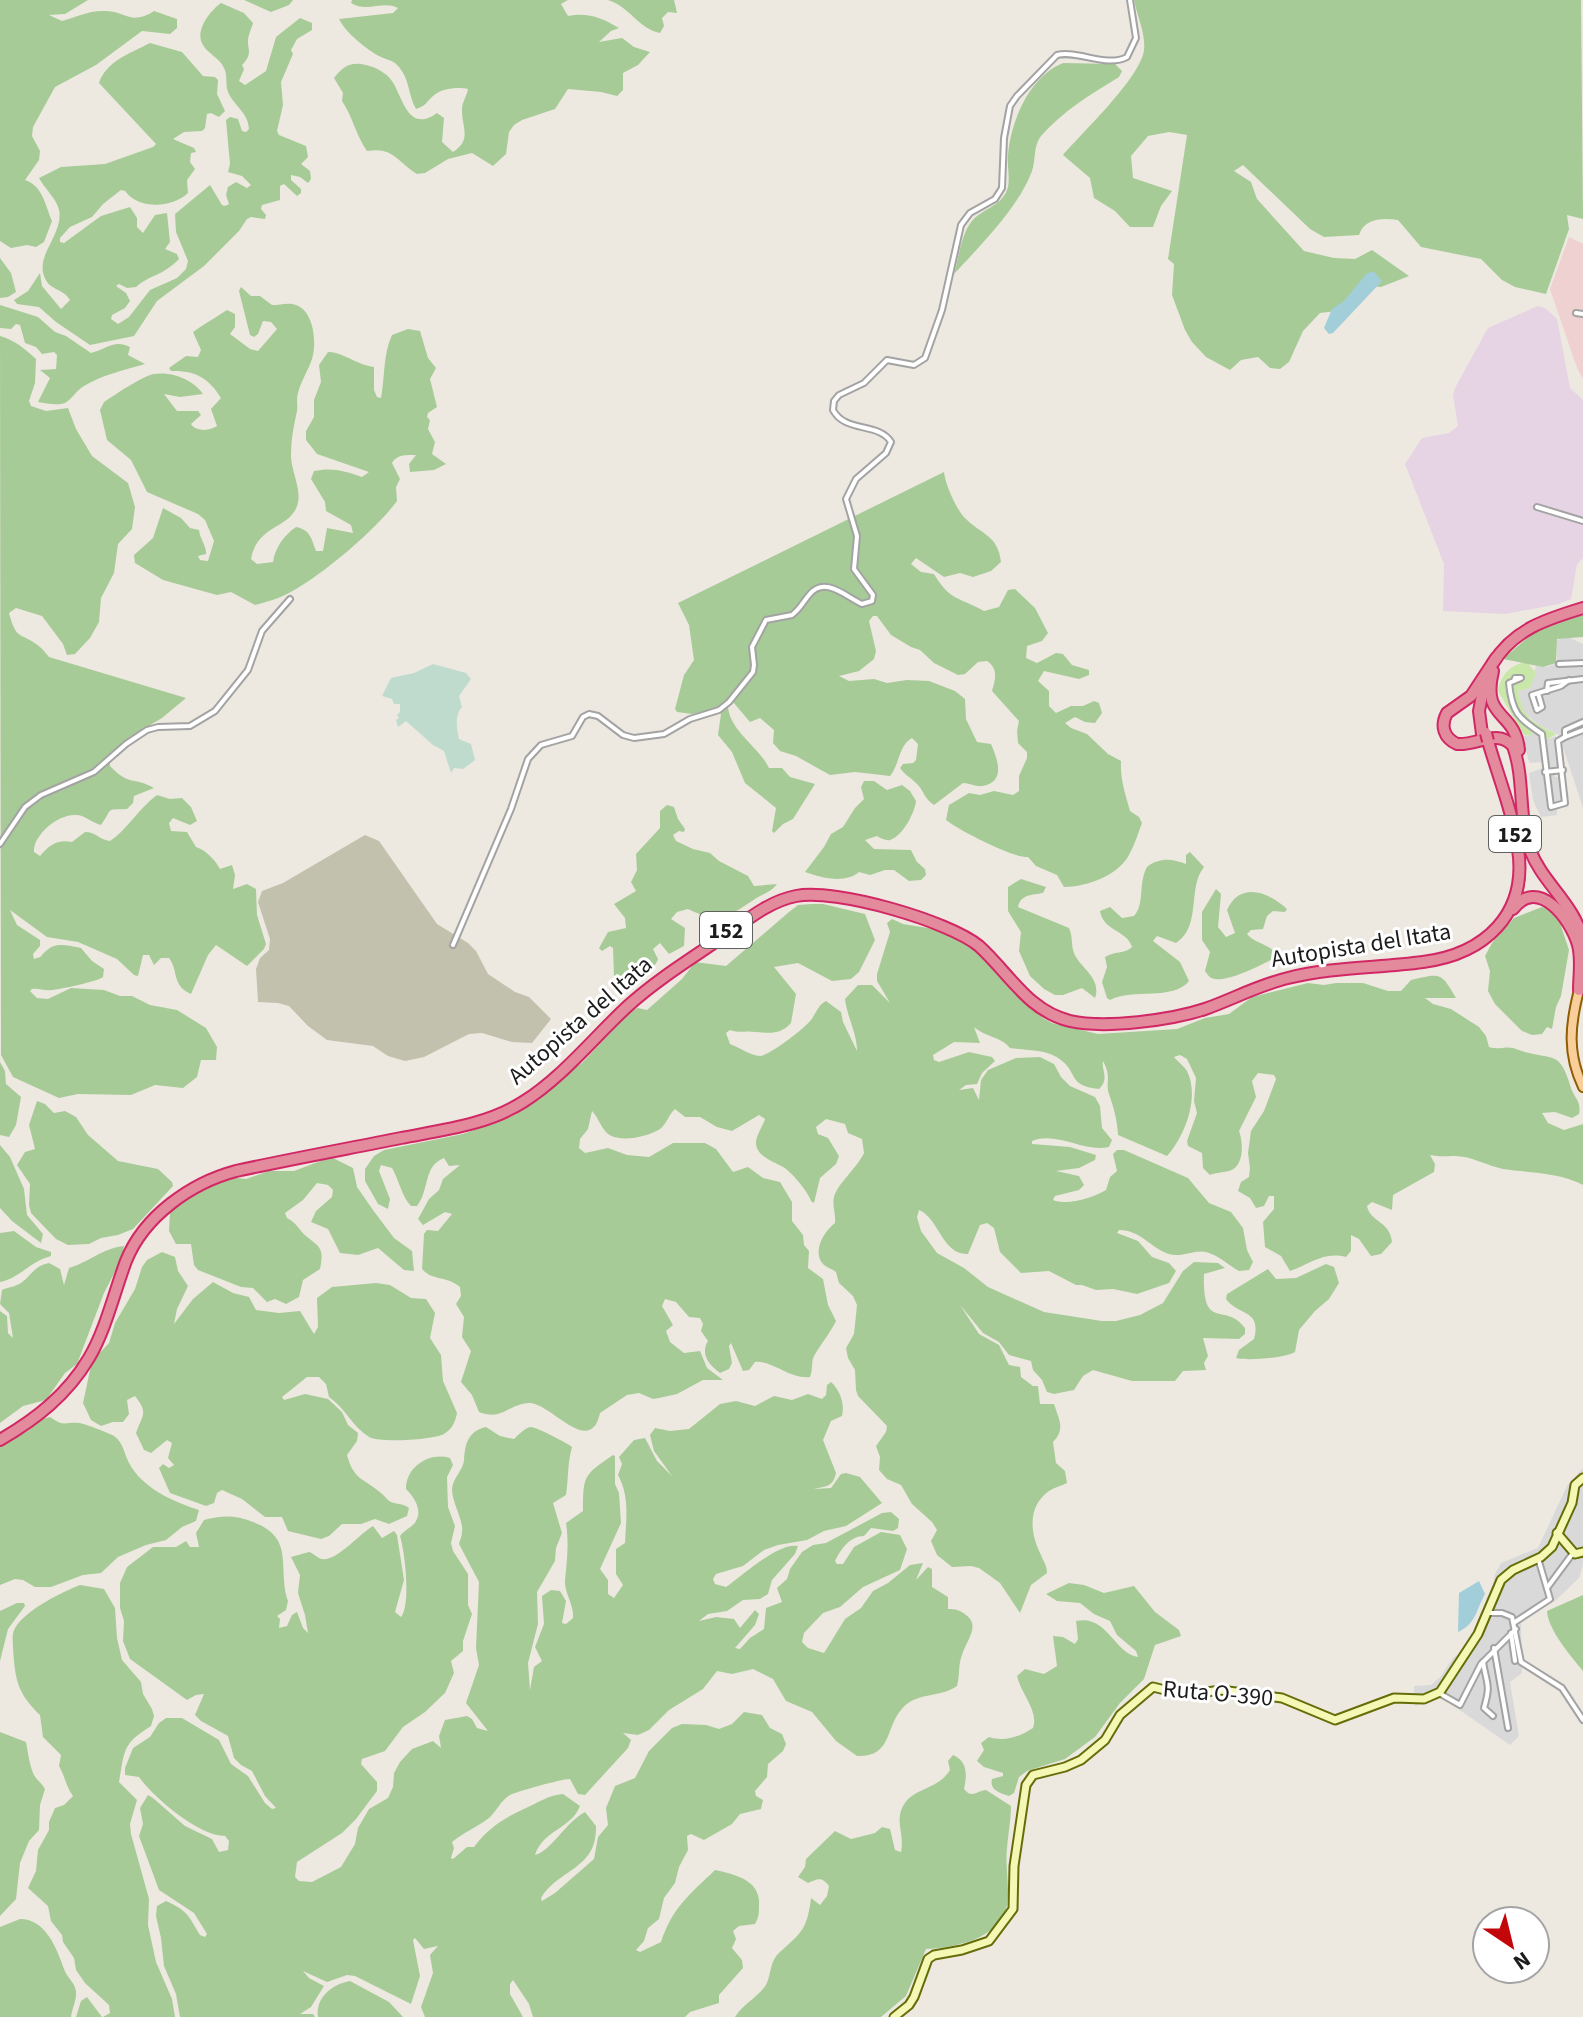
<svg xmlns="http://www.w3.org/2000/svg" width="1583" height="2017" font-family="'Source Sans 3',sans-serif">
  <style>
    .residential { fill: #dad9d9 }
    .commercial { fill: #eed1d0 }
    .industrial { fill: #e6d3e3 }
    .construction { fill: #c1c1ad }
    .grass { fill: #c8e7a8 }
    .forest { fill: #a7cb97 }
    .wetland { fill: #bfdbcd }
    .water { fill: #a2ceda }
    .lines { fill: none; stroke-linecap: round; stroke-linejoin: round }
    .street-casing { stroke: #a3a3a3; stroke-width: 8 }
    .secondary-casing { stroke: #646e08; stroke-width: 11 }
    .primary-casing { stroke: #8f5e04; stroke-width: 12 }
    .highway-casing { stroke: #d12865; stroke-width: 14 }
    .street { stroke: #fff; stroke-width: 4 }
    .secondary { stroke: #f5f7b5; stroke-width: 7 }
    .primary { stroke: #f9ce9a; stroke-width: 8 }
    .highway { stroke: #e38a9c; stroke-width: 10 }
    .highway-bridge-casing { stroke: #d12865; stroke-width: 14; stroke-linecap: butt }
    .highway-bridge { stroke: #e38a9c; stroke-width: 10 }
    .labels { text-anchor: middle; stroke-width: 6; stroke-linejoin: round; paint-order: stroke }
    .shield { fill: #fff; stroke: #606060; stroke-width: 2 }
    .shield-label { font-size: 22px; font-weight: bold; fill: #1c1c1c }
    .street-label { font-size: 24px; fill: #1c1c1c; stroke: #fff }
  </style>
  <rect width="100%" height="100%" fill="#ede9e1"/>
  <g class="residential">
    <path d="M1562,638H1570L1583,644V808L1559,735L1539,725L1523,712L1518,691L1530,688L1536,666L1547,667L1557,663V640Z"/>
    <path d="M1532,732L1540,735L1542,762L1530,763L1528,759L1523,736H1530Z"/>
    <path d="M1556,736L1559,768L1553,769V767H1547L1544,737L1549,739Z"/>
    <path d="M1543,768L1547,810L1557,809V815L1541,817L1533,800L1529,773Z"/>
    <path d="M1554,773L1555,777H1560L1563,802L1552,805L1548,774Z"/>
    <path d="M1583,1468V1565L1579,1578L1555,1601L1547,1604L1521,1623L1522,1673L1510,1682L1519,1736L1510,1745L1441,1697L1415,1706L1414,1686L1431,1685L1440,1677L1453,1658L1464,1650L1488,1619L1495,1574L1501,1563L1538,1548L1567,1486Z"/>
  </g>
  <path class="commercial" d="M1569,237L1583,244V379L1577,368L1550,289Z"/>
  <path class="industrial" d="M1538,306L1545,308L1557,319L1570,388L1583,400V558L1577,564L1571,599L1559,604L1505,614L1443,611L1444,564L1405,464L1422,438L1449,433L1458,426L1453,395L1455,388L1488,328Z"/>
  <path class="construction" d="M365,835L379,841L437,924L468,943L476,951L488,974L515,992L529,997L551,1019L532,1043L512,1042L482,1033L469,1034L424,1057L405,1061L388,1056L373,1046L327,1040L308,1026L289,1006L278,1003L258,1002L256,969L260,958L269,950L270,939L258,902L262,891L283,883Z"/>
  <path class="grass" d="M1527,662L1536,673L1530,688L1518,691C1524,720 1531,721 1556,734L1548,739L1540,738L1539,734L1533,732L1530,736L1524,735L1498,691C1501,675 1510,664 1527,662Z"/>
  <g class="forest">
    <path d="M0,0H88L65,14L49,15L62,21C76,17 90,10 105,11C125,11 131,26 154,11L177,19V28L170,34L142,31L96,65L55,87L33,127L32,136L40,151L39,160L25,180C43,186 45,205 52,221L44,242L36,247L27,245L11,248L0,241Z"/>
    <path d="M244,0H293L289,5L271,12Z"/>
    <path d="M352,0H568L561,4L568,16C588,12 602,18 619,28L611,31L599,42L622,38L634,47L650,52L638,65L623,73V90L617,96L601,92L568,89L555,109L522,120L514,125L509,132L506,154L493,166L472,153L448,159L425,173L417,174C396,161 394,147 367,151C356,136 353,117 342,101L343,93L334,78C343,66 351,61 366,65C378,68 389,74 395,86C404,104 411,132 437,113L444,118L442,142L453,152C473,139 461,126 462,109C462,102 467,96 468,89C458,87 442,88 433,96C426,102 426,106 416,109C408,95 410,80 399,67C393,59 385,60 377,55C364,47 346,33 339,19L393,13L398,8C383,0 367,13 351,3Z"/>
    <path d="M608,0H674L677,13L668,12L662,18L664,26L660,33C639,29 630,7 608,0Z"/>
    <path d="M1134,0H1581L1583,219L1567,215L1569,229L1546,294L1515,287L1502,280L1481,259L1421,247L1398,220C1382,218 1365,218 1359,235L1324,237L1310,229L1243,165L1234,171L1251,182L1257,199L1304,251L1334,258L1355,259L1372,250L1409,276L1381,287L1370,286L1345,310L1320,313L1303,331L1289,362L1280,369L1270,368L1258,357L1241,360L1230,370L1206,357L1192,342L1185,330L1172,295L1174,264L1168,259L1187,135L1169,132L1148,136L1131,156L1133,178L1172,191L1161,206L1153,227H1130L1115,211L1094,198L1090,178L1063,155C1082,133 1141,77 1144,50C1146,35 1137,15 1134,0Z"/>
    <path d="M221,3L244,13L253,23C252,27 250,31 249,35C245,48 255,52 242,65L244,69L239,81L245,85L266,71L276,37L300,18L312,23V30L297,39L291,50L293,54L281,82L283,105L277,131L279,135L306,146L308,157L301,164L310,171L311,179L308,183L300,177L291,175V180L301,189V193L297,196L284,184L280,186V200L262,205L261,209L266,215L265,219L251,217L247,219L239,231L204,266L157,301L134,336L90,345L56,322L39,307L17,304L14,300L28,291L40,273L42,286L61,309L70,300C63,288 49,291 44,276C36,254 64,233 59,210C57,199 44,188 39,178L61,167L105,164L153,147L156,144L99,83C106,61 131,53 150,43L182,52L203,76L215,77L218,80L217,94L225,111L219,117L211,113L207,114L205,128L202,131L184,132L173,139L194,148L196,152L191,153L190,162L195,169L187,180L188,193C172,208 139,210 125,191L121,190L103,204L92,217L70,227L60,238V242L64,243L101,216L130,207L137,218V227L143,233L155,215L167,213L170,242L165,249L177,254L179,259C163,276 149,275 136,287L127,288L119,284L116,286L126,293L130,301L125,308L112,315L111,319L118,324L129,317L150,290L177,278L186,269L188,261L176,232L175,214L210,185L222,205L225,206L229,204L226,195L228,187L236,182L247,188L251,185L242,176L228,172L230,164L226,120L230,117L238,119L242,131L246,132L249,129C248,112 234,106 228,92C225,84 228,75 224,68C220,58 208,54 203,45C194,31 210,11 221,3Z"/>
    <path d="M1063,63L1115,64L1122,71L1119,77C1091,94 1063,111 1041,136C1033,146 1036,160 1032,171C1019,207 980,246 954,274C959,258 961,234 972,221C983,208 1003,206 1008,187C1010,177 1007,165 1008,155C1011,121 1029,77 1063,63Z"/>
    <path d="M0,258L11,273L16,292L8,297L0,298Z"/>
    <path d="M241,287L251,296H260L272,305C280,305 289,302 296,305C314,311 317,343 312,359C308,371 301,381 298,393C296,399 298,405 297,411C294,425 291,439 291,453C290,470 303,490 297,506C289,529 257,525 251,559L257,564L273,562C275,548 284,535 296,527C310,530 311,537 316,551H323L327,528L353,533L351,525L326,511L325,502L311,479L314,471C331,467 346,471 362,477L369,472L317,454L306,440V431L314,417V400L321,382L319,365L328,352C340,351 358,365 374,367V390L377,397L381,398C385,377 383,354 392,335L408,329L420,331L428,358L436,368L430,379L437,407L428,413L427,417L430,420L428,429L435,442L432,454L446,464L434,470L410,472L409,464L416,455C407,455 397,454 392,463L400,479L396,487L397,501C376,530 317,580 285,595C275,600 265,602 255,605L231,592L217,595L163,580L135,563L134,555L153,538L163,508L181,518L190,528L199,530C200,539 207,547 206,554L198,556L200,560L208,561L214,541L205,520L198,514L147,492L131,460L107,440L100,410L104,402C115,395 142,376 154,374C172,371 194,380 203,394L180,397L164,394L177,411H198L201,415L191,424C196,432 210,431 217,426L211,409L221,398C209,378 195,370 171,371L169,368L186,356L198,357L201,350L193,332C204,324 215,318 227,310L235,314V327L230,334L250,349L258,351L277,329L271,322L263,321L258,334L254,337L250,335L239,291Z"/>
    <path d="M0,305L38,317L55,332L66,336L91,353C106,349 115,339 130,347L128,355L145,364C124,370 102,375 84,386C77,390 70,401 65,403C56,406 47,403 38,402L50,378L40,370L56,369L57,355L54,352L42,354L36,347L25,343L20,325L16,324L11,329L0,328Z"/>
    <path d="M0,336C15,340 25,349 36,359L35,383L29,401L31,406L46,411L68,408L76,429L92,456L128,483L135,507L132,529L118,544L114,573L101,598L99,622L90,638L75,654L67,655L63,644L42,616L16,608L9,613C17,643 21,631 40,647C44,650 46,654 49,657L186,698L162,718L135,734L110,757V766C130,787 133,776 154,788L134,796L133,803L127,809C104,810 114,807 101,825C92,823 85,815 76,815C58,814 33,835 34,852L40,856C49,845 58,839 72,842L85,832C96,832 100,840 110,841C128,829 138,809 157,795L170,799L182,798L191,807L197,821L190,825L173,818L169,823L171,831L187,832L196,847C206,850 216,861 220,869L232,865L235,875L233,889L247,884L256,889L257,915L266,944L264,949L247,966L216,945L208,955L191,994C171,985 179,971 169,958H161L154,965L149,955H143L138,976L134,975L117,959L78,942L47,937L10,910L17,925L40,940V946L33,954L34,959C46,955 37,959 46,951C56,941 69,946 81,948L92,961L104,969L103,977C99,981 58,990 51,990C44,991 39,988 32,989L30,991L37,998L48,999L71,988L104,990L120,996H132L150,1005L177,1010L206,1028L217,1047L216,1060H201L197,1077L183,1088L155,1085L131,1095L78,1094L59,1098L13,1077L1,1055Z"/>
    <path d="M944,472C945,484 957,511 966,519C982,535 998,535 1001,562L991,571L973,577L960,573L944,577L916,558L911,564L921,572L934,574C950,601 959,597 984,611L999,607L1008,590L1015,589L1035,608L1048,633L1042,641L1027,646L1026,658L1037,663L1056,653L1063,654L1072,665L1089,670V675L1079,679L1044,671L1038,681L1049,691V706L1056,713L1071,706H1083L1094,701L1099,703L1102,713L1095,723L1085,722L1075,717L1065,723L1071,728L1087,734L1108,754L1121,761C1120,779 1125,793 1130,811L1139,817L1142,823C1138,833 1135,844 1130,853C1120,875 1087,887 1064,887L1057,875L1036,866L1028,857C1013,858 960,831 946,820L949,805L969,793L980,795L994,791L1013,795L1019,791V776L1027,758V752L1018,743L1017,731L1019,721L992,691C995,680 999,669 987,661L978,662L965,674L958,675L934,663L920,650L911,647L891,635L877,616H873L869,621L876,651L874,659L859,671L839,676L849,681L874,679L887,683L907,680L929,681L955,691L965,699L966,719L977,742L991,744C997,758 1007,782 982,786C976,787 969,783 963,783L934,805C924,799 924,790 916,783C910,777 905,775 900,768L903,764L913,763L916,760L918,744L912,738C898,746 900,764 890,776L855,772L830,775L796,756L780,751L773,743L774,730L760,718L750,722L733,702L728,707C730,731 759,747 769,768H782L790,777L815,784L793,819L783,824L774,833L772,831L776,808L745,783L732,752L718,735L721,714L718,708L692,714L677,712L675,709L684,675L694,660L689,625L678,603Z"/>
    <path d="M1583,614V637L1557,639L1556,663L1543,667L1503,659L1535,631Z"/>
    <path d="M864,781H874L887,790L902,785L910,791L916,801C915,812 903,836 890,840C886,841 880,838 877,836L865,840L874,849L911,850L917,862L925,869L926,875L921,880L909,881L894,870H885L870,875L859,872C845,884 822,878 805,872L824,847L831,834L843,827L855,808L864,799L861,787Z"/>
    <path d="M667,805L674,807L678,819L685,829L684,832L679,831L673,835L676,841L693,849L710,853L719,861L748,876L754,886L777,884C771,892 763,894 755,899C730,916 718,924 688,909L677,912L671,919L685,928L684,946L669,954L660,943L653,949L658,959C652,975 628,985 614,977L613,948L610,946L602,951L599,948L608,932L626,928L625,918L614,904L636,891L631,882L637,870L636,854L660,828V811Z"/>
    <path d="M1190,852L1204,867C1187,888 1202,926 1176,943L1157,936L1153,941L1180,962L1189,981C1173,1001 1133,988 1110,1000L1107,998L1102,982L1107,967L1105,957C1114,951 1125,954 1132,947C1127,930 1103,931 1100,911L1110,907L1122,918L1134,916C1145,904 1138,883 1147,867C1160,857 1172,859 1186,864V855Z"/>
    <path d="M1021,879L1046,887L1043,893C1032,895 1021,894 1018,907L1069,928C1073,937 1071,945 1074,953C1080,968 1102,978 1095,998L1082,988L1063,995H1055L1044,989L1030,976L1019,951L1021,932L1008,911V887Z"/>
    <path d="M1216,889L1221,894L1218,927L1226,937L1235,933L1227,910C1240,881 1269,892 1287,909L1285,912L1273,911L1267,916L1263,929L1251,930L1247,934C1254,943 1269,944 1277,954L1276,957C1264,964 1228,982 1215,979C1209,978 1209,976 1205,971L1210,952L1202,940V912Z"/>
    <path d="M811,904H823L865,914L875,940L859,972L851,979L832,981L798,963L774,967L796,994L791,1023C780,1035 770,1033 755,1032C745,1030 742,1034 730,1030L726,1033L730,1044C739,1047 751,1056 760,1056C769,1056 805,1028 811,1020C817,1012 818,1005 826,1001L841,1012L843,1022L857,1051C857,1033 847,1017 845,999L858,985H872L890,1003L877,981V974L890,932L887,923L892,919L903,924L946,931L985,958L1012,991L1043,1018L1052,1023L1098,1034L1177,1029L1205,1018L1229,1014L1252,997L1308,983L1324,985L1336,983H1363L1388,991H1401L1411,980C1441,973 1441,972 1456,998H1425L1433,1004L1451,1009L1479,1027L1486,1036L1489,1047C1498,1050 1505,1046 1513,1048C1517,1049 1521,1051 1525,1052C1553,1060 1560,1051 1570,1085C1573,1097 1582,1101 1579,1114L1572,1118L1555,1112L1542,1113L1548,1123L1564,1130L1583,1124V1185C1559,1172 1530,1173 1503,1169C1488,1166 1471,1156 1455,1156C1446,1156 1440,1157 1430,1155L1435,1164L1434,1172L1393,1195L1392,1210L1372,1202L1367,1206C1370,1222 1390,1221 1392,1242L1381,1254L1371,1256L1359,1239L1351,1235V1251L1346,1257C1324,1251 1310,1264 1290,1271L1281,1256L1265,1247L1263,1222L1274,1209V1196H1269L1264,1206L1256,1208L1250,1198L1238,1191L1241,1182L1249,1177L1250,1168L1248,1153L1251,1131L1264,1111L1276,1079L1274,1075L1258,1073L1252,1081L1256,1097L1239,1131C1243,1141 1245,1167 1229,1171C1222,1173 1217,1172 1210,1175L1203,1168L1202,1153L1188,1146L1187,1141L1197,1113L1194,1101L1196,1078L1187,1059L1180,1055L1174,1057C1178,1062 1184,1066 1187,1071C1200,1097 1185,1136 1167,1156L1118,1135C1117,1119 1114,1109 1109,1094C1105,1083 1112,1077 1103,1061C1101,1069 1110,1079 1099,1089C1068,1086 1078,1073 1061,1060C1047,1049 1027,1051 1010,1048C1000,1036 987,1038 974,1027L980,1043L954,1042L933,1055L934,1060L939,1062L969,1052L992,1057L995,1061L982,1073L977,1084L966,1085L959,1090L973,1088L979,1100L981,1080L988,1070L1016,1058L1040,1057L1054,1064L1061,1077L1070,1086L1095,1097L1100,1106L1102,1128L1112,1140L1109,1147C1084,1153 1057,1131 1032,1141V1144L1070,1147L1096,1155L1095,1160L1079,1168L1056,1171L1079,1176L1084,1185L1079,1190L1055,1196L1053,1200C1068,1206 1092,1198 1106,1190L1110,1177L1117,1171L1113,1154L1117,1150H1124L1188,1178L1209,1203L1231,1212L1243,1228L1247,1250L1253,1262L1249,1270L1239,1271C1228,1265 1220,1256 1206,1252C1194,1249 1182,1258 1169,1254C1150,1248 1141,1230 1119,1230L1117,1233L1138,1241L1152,1257L1169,1263L1176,1271L1169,1283L1137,1294L1113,1289L1096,1290L1082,1285H1076L1049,1271L1021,1273L1000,1252L994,1228L987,1223L980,1225L968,1254C942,1255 939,1218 919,1210L917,1217L921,1231L937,1253L964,1268L988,1287L1044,1312L1102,1321H1116L1140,1315L1163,1303L1183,1271L1194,1262L1218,1263L1225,1268L1204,1274C1202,1333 1225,1301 1245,1328V1334L1239,1339L1203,1338L1208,1356L1204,1363L1206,1370L1183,1371L1175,1381H1132L1093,1370L1083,1376L1074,1390L1054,1394L1047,1392L1042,1380L1033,1370L1031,1361L1009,1355L999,1342L983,1333L960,1305L979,1334L999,1345L1009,1365L1020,1367L1021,1377L1033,1386H1038L1040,1404H1054C1060,1422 1065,1429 1053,1442L1056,1463L1065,1471L1067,1483C1061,1486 1055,1487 1049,1491C1027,1507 1030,1533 1041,1555C1044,1563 1047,1565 1047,1573L1031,1585L1020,1613L1000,1583L979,1568L971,1566L952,1567L937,1555L931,1541L937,1530L932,1522L912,1504L901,1485L887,1479L879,1470L880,1457L876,1446L886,1432L887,1426L858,1396L856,1390L855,1370L848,1358L846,1348L854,1334L857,1305L853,1296L839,1283L836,1272C832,1269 828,1268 824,1265C811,1253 824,1231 835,1223C836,1214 832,1206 834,1197C838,1183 857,1168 864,1153L862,1139L848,1133L845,1124L826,1119L816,1127L818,1134L828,1138L839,1156L836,1164L820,1178L814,1203L811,1201C809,1193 791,1171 783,1167C774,1162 756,1156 756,1143C756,1135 763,1126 765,1119L759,1115L732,1131L717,1127L700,1117H685L675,1109C668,1115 667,1124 660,1129C648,1137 616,1144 606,1132C600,1126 598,1117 592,1111L588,1129L580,1139L579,1148L585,1153L608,1148L627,1155L649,1157L673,1143H705L716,1149L733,1172L748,1167L763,1178L780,1182L792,1202V1221L803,1235L804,1245L809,1251L808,1268L823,1279L828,1305L836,1321C830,1333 821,1344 814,1356C811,1362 813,1370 810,1377C791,1380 772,1360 755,1362L749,1370L743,1371L731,1343L729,1346L732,1363L729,1369L720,1373C709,1365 700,1354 708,1341L701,1331L703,1324L700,1318L689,1317L676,1302L665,1299L662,1306L673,1325L666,1331L670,1342L684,1353L700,1351L707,1368L723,1380H703L677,1394L659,1398L653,1399L639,1393L627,1395L600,1413C590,1459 550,1401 528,1403C507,1405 502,1421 479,1412L472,1395L461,1382L471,1351L462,1337L464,1317L456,1304L461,1296L460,1287C448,1276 432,1281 422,1269L424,1234L427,1230L438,1231L452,1214L445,1212L423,1225L418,1219L429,1199L439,1190L443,1179L460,1165L449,1166L444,1158C423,1166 430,1189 417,1206H411C402,1197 399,1180 392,1168L381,1165L379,1171L390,1199L388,1209L378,1204L365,1181V1169L374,1156L384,1150L463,1134L515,1115L542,1097L559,1079L582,1063L631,1011L638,1008L647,1010L682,979L695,962L726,966L789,912L798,905Z"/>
    <path d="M1542,907L1550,910L1560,923L1569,950L1561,996L1556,1007L1552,1029L1547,1027L1542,1034L1532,1035L1522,1031L1495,1004L1488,991L1490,971L1485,956L1492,943L1514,918Z"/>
    <path d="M0,1062L5,1071L6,1084L21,1097L16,1125L9,1137L0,1135Z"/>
    <path d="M37,1101L45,1104L54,1113L65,1111L76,1117L88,1135L118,1161L158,1169L172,1182L173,1186L133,1229L118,1235L101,1238L89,1244L68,1245L56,1239L31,1213L29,1205L30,1184L17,1165L25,1152L35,1149L29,1125Z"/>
    <path d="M0,1145L10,1157L24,1189L27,1215L43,1234L41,1243L12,1221L0,1208Z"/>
    <path d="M331,1157L353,1168L357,1187L373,1210L394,1238L412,1251L414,1271L404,1270L378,1248L358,1255L340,1253L328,1229L311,1222L316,1211L332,1197L333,1190L328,1185L317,1183L303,1200L285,1213L287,1218C296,1222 299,1230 306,1236C321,1248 324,1248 320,1269L303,1280L299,1297L286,1304L275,1299L267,1302L253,1288L241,1287L198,1270L194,1265L191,1244H176L169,1231L170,1212L194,1193L227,1177L246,1179L269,1171H294Z"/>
    <path d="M14,1231L36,1247L51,1252V1256C29,1262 20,1278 0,1282V1233Z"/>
    <path d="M124,1246L121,1260L104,1293L77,1364L65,1373L46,1400L23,1406L0,1423V1311L7,1316L8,1333L13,1338L9,1313L0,1304L2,1290C8,1287 15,1287 21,1283C32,1275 34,1266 49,1263L60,1269L64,1285L69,1268C89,1262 103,1248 124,1246Z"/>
    <path d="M162,1252L175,1257L178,1271L188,1286L177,1309L174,1324L193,1299L213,1282L233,1293L249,1297L256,1310L279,1313L300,1311L314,1334L318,1327L317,1298L332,1287L376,1283L390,1285L411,1298L426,1299L435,1313L430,1338L441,1355L443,1381L457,1413C455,1423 452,1429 444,1434C433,1440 379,1443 369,1437C352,1426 345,1408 329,1397L326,1384L319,1377H307L282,1397L284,1400L305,1394L328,1399L342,1412L348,1425L358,1433L357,1441L347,1455C354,1481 364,1478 381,1493C386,1497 386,1499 391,1502C399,1505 403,1503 409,1508L407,1516L389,1524L375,1519L361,1524H342L329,1536L321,1539L288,1531L282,1517H265L242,1499L222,1490L217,1493L214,1503L206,1506L170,1493L159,1468L163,1464L169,1468L174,1465L168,1458L172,1443L167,1440L151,1453L144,1450L136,1433C142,1415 149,1414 135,1396L127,1400L129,1414L123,1422H113L101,1426L91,1420L83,1403L92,1361L109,1343L115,1323L135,1289L142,1267L147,1260Z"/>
    <path d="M1326,1264L1334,1267L1339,1283L1329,1299L1315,1311L1299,1330L1295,1352C1285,1358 1248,1361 1236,1358L1239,1350L1254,1339C1262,1309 1238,1316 1226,1299L1227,1294L1268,1269L1276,1279L1296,1278Z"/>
    <path d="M831,1382C840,1390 845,1404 842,1416L831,1421L823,1440L836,1473C833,1488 825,1486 814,1489L831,1488L841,1474L846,1473L860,1477L882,1503L846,1526L824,1531L807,1540L778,1545L764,1550L743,1566L716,1574L713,1579L715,1584L726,1587C744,1575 778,1542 798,1546L795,1554L772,1580L768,1594L760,1599L743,1600L727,1611L708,1614L699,1621L716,1617L734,1619L740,1628L755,1610L759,1614L755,1625L735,1648L740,1649L750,1638L764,1629L766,1608L782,1602L777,1588L787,1579L790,1569L802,1552L813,1545L826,1543L882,1513L891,1512L899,1519L898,1528L893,1531L871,1528L864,1536C850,1536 841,1549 835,1561L837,1564H843L854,1547L881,1532L900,1535L907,1549L900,1570L863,1587L840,1607L823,1613L804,1633L802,1642L808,1648L824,1653L845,1619L861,1608L873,1591L888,1583L910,1565L923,1563L916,1580L928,1567L932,1569V1587L948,1597V1609C956,1609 960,1610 966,1615C981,1626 966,1641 962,1655C958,1665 960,1675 957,1686C938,1699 916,1691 901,1710C885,1729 892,1757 857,1756L836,1741L812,1712L786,1701L773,1679L753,1669L732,1674L717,1671L703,1689L669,1710L649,1730L638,1735L623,1733L631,1740L628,1748L585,1795L578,1794L570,1779C565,1778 515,1792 510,1795C500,1801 497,1811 489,1818C477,1827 463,1833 452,1842L454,1848L451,1858L453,1859L467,1847H474C489,1827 504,1818 526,1808C539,1802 549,1795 563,1794L580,1806C571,1829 543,1830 535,1855C551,1851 565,1823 585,1812L596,1826C597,1870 559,1868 541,1898L542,1901L555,1893L594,1859L598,1837L608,1825L606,1808L615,1786L635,1778L649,1751L672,1728L682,1724L706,1725L719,1729L732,1724L744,1712L762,1715L770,1728L782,1734L786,1744L783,1751L768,1764L767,1777L755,1791L756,1796L763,1800L761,1809L740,1814L732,1824L704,1840L691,1834L687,1836L688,1850L679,1867L675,1883L664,1898L659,1919L648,1928L644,1941L636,1950L640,1952L661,1942C672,1908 690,1894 715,1870C734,1874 761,1880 759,1905C759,1913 759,1917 755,1924L739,1926L733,1931L736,1939L732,1948L742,1960L743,1968L719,1995V2003L690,2012L685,2017H533L529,2004L513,1980L510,1984V1994L523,2017H425L421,2007L433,1973L430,1955L438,1946L424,1949L415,1938L413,1940L420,1976L411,2004L355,1976L347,1975L327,1982L303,1971L309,1978L324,1986L311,2007L300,2014H313L315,2017H180L176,1994L164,1966L161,1938L156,1916L157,1906L166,1901C188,1911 188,1915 200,1935L205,1937L207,1934L194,1913L159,1890L139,1836L143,1824L140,1808L148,1795L153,1798L185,1826L212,1839L219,1852L228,1850L229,1841L225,1836C199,1836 154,1798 139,1777L125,1775V1768L133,1748L150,1737L159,1723L166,1718H182L219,1740L231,1764L248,1776L265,1803L272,1809L276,1808L265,1796L252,1771L241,1765L234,1758L228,1736L201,1721L195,1715L204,1694L196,1695L187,1700L130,1659L123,1641L124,1621L120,1608V1583L127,1567L153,1547H176L186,1541L190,1547H199L196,1533L204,1520C222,1515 236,1515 253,1522C296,1538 277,1568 288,1601L286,1610L277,1616L280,1619L279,1628L287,1626L292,1615L297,1612L303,1628L308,1633L305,1615L298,1593L300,1575L291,1557L309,1552C313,1553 315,1556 319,1558C333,1566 360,1533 373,1526L382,1538L394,1531L397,1535L404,1580L395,1612L401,1617C411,1604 405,1552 400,1536C404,1530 413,1527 416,1521C423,1509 413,1496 406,1489C406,1466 430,1452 450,1458L453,1465L447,1477L448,1507L455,1526L451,1543L453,1551L468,1574V1605L472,1614L463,1641V1651L451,1661L454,1673L445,1693L425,1712L403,1727L385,1751L362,1759L361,1764L377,1782V1791L356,1819L342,1833L297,1862L295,1877L299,1881L312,1882L341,1867L355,1844L358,1828L369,1809L388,1798L393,1787L394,1773L400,1762L412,1749L433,1741L441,1748L439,1736L445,1720L467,1716L472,1719L477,1728L488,1731L466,1703L479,1665L476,1648L479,1582L459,1544C460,1540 462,1536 462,1532C464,1521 452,1503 452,1489C453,1477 463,1471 464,1460C465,1444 468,1431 486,1427L500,1436L514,1439C518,1435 525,1428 530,1427C535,1426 569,1444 572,1447C567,1467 569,1475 566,1495L553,1503L562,1533L556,1548L555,1561L537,1592L538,1624L528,1663L530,1690L534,1667L542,1661L535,1647L544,1624L542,1596L551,1590L560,1591L566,1601L562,1623L566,1624L573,1618C574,1604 564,1593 565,1580C567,1561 569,1543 566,1523L583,1511C583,1475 584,1475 613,1455L615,1456V1484L619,1493L621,1523L600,1569L608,1580V1594L614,1598L623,1585L616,1574V1549L625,1543C626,1520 630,1497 618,1475L622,1464L619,1457L634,1440L645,1438L657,1461L672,1476L654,1451L650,1435L655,1428L670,1431L689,1429L720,1404L736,1401L755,1406L774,1396L792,1400L808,1394L822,1399L826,1395L827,1385Z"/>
    <path d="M50,1417C64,1427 64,1422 79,1423C83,1423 109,1433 114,1436C123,1442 124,1453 129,1463C142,1488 174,1502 199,1510L196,1521L182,1527L166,1540L146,1545L118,1557L101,1573L83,1575L51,1587H35L23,1580L15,1579L0,1585V1446C9,1440 17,1437 26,1432C35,1427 38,1419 50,1417Z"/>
    <path d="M1069,1583L1084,1585L1104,1593L1134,1586L1155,1612L1179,1630L1181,1636L1155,1645L1144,1679L1120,1703L1095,1737L1065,1759L1027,1771L1019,1777L1014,1793L1009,1796C1000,1793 989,1790 992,1779L1003,1776V1773L984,1767L977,1761L984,1750L981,1743L989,1737C1005,1742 1019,1737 1033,1728C1039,1711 1021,1694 1017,1676L1025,1669L1044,1674L1057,1666L1053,1636L1063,1637L1075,1644L1078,1639L1076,1621C1107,1614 1114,1653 1138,1657L1136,1651L1117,1635L1110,1621L1094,1614L1080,1603L1057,1601L1046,1594Z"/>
    <path d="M80,1585L104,1589L115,1608L117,1638L122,1660L141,1682L143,1694L152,1709L154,1716L151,1726C122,1744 125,1750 119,1782L137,1800L130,1824L131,1834L149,1899L148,1925L156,1962L172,1999L175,2017H103L110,2013L109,2005L85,1983L76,1970L74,1958L63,1942L62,1935L51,1921L48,1906L28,1888L36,1871L38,1850L49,1830V1822L55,1808L64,1805L73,1796C66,1787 65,1776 59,1766L61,1755L43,1737L40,1715C17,1693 15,1679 13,1648C13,1639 11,1633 17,1625C30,1608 60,1593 80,1585Z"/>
    <path d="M1583,1595V1671C1571,1656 1548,1630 1547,1611Z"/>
    <path d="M17,1603H24L25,1606L8,1629L0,1661V1611Z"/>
    <path d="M0,1732L26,1742C28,1752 29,1762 33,1773C36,1780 42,1783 45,1789L40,1805L39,1830L29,1841L20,1863L16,1899L0,1916Z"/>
    <path d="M953,1755C968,1761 967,1776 964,1789C972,1799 976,1791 986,1790L1011,1806C1011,1820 1008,1835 1007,1849C1005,1867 1010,1887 1007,1905C1001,1939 953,1948 926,1949L906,1996L881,2017H735C743,2004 758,1997 766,1985C771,1975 770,1963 777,1955C800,1933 807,1932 811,1898L820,1905L827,1896L829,1886C821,1876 818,1879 808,1883L798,1877L805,1867L806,1859L835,1831L851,1839L875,1833L882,1827L890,1829L895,1850L901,1852C904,1837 898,1827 900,1815C906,1786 936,1793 950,1770L948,1761Z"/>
    <path d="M20,1919C46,1919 57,1949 64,1969C67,1978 74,1981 76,1991C77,2000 72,2008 71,2017H0V1927Z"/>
    <path d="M350,1981L389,2002L403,2017H318C315,1998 332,1984 350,1981Z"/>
    <path d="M87,1997L102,2017H76L81,2001Z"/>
  </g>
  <path class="wetland" d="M433,664L466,673L471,679L459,696L462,707C454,716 457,729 459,739L471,744L475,760L463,769L454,768L451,773L444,751L433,745L406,721L398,727L396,720L399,718L397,715L400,712V704H394L392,699L382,696L391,678L414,673Z"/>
  <g class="water">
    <path d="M1374,272L1382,281L1333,333L1329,334L1324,328L1332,309L1344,301L1367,273Z"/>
    <path d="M1479,1581L1485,1594C1476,1610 1476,1624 1458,1632L1459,1593Z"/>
  </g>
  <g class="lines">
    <g class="street-casing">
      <g id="street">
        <path d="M1576,313L1583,314"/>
        <path d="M1537,507L1583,521"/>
        <path d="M1559,664L1583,663"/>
        <path d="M1514,681L1515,678H1521L1509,683C1512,714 1519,718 1542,734L1551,807L1565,803L1558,741L1565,737V730L1583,722"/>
        <path d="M1547,691L1548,683L1583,679"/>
        <path d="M1538,693L1542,707L1537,710L1532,695L1561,686L1569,680"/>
        <path d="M1565,737L1583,730"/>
        <path d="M1545,772L1563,770"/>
        <path d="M0,844L25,807L41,795L94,772L126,744L147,730L158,727L190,726L215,711L248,670L262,631L290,599"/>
        <path d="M453,945L511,809L528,759L541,745L572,736L583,717L589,714L598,716L623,735L634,738L664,734L690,719L719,710L729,702L753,672L754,665L752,647L766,620L792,615C800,609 803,602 809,595C825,575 846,597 862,604L872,601L873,595L854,569L857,536L846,499L856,479L886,453L891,442C879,422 845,433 833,410L834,401L839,395L864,383L887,360L914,365L925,358L942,310L961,225L970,213L995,199L1002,188L1004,138L1010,106L1017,96L1057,55C1079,50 1106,68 1127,57L1136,38L1130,0"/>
        <path d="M1547,1588L1573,1553"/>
        <path d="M1488,1613H1502L1512,1617L1521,1662L1562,1688L1583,1720"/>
        <path d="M1515,1622L1550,1599L1538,1558"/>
        <path d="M1511,1633L1515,1661"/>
        <path d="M1494,1648L1508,1728"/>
        <path d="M1483,1662C1487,1686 1491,1684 1484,1708L1493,1716"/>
        <path d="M1439,1693L1460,1705L1481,1664L1516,1629"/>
      </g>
    </g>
    <g class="secondary-casing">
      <g id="secondary">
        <path d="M1557,1533L1575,1554L1583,1552"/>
        <path d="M894,2017L909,2005L914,1997L928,1959L934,1955L962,1950L989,1941L1013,1909L1014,1866L1026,1785L1033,1775L1065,1767L1081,1760L1105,1740L1120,1715L1153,1687L1185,1695L1221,1690L1282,1698L1335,1720L1394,1698L1424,1699L1440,1692L1478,1634L1501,1580L1513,1570L1541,1557L1552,1547L1572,1503L1575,1485L1583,1478"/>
      </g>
    </g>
    <g class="primary-casing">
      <path id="primary" d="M1579,990C1570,1025 1567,1053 1583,1087"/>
    </g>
    <g class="highway-casing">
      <g id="highway">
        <path d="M1496,658L1471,696L1447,713C1440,726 1444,738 1457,744C1477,746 1497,728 1513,746C1525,779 1518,817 1530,850C1543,884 1575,904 1583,941"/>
        <path d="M1493,663C1514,629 1547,619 1583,608"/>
        <path d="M1493,671C1481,721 1515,709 1519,750"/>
        <path d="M1482,734L1479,711L1484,685"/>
        <path d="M1513,909C1538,876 1571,919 1578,945C1582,960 1579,975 1579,990"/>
        <path d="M0,1440C36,1419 67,1395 89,1358C106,1329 114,1293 126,1261C144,1216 191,1183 236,1171C291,1159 346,1149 401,1138C442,1130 487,1125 523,1102C563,1077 595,1036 629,1005C659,978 694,957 727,934C748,919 770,901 796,896C835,888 949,921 979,946C1009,973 1028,1011 1070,1021C1105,1029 1172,1020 1205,1009C1233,999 1259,985 1288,978C1332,967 1378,968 1423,962C1484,954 1528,915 1518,849C1513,813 1498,776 1488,741"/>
      </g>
    </g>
    <use href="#street" class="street"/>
    <use href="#secondary" class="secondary"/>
    <use href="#primary" class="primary"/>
    <use href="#highway" class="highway"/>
    <g class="highway-bridge-casing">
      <path id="highway-bridge" d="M1486,733L1488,741"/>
    </g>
    <use href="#highway-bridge" class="highway-bridge"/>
  </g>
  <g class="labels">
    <g class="shield">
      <rect x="1489" y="816" width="52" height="36" rx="6"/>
      <rect x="700" y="912" width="52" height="36" rx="6"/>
    </g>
    <g class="shield-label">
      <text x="1515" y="842">152</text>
      <text x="726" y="938">152</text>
    </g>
    <g class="street-label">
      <text transform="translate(1361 945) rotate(-9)" y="8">Autopista del Itata</text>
      <text transform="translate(580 1020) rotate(-41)" y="8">Autopista del Itata</text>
      <text transform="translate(1218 1693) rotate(5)" y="8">Ruta O-390</text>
    </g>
  </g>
  <g transform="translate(1511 1945) rotate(145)"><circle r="38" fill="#ffffff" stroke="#a4a4a4" stroke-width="2"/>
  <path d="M0-6L14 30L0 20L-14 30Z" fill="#c20609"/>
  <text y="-12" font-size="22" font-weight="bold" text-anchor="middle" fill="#1c1c1c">N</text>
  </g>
</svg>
